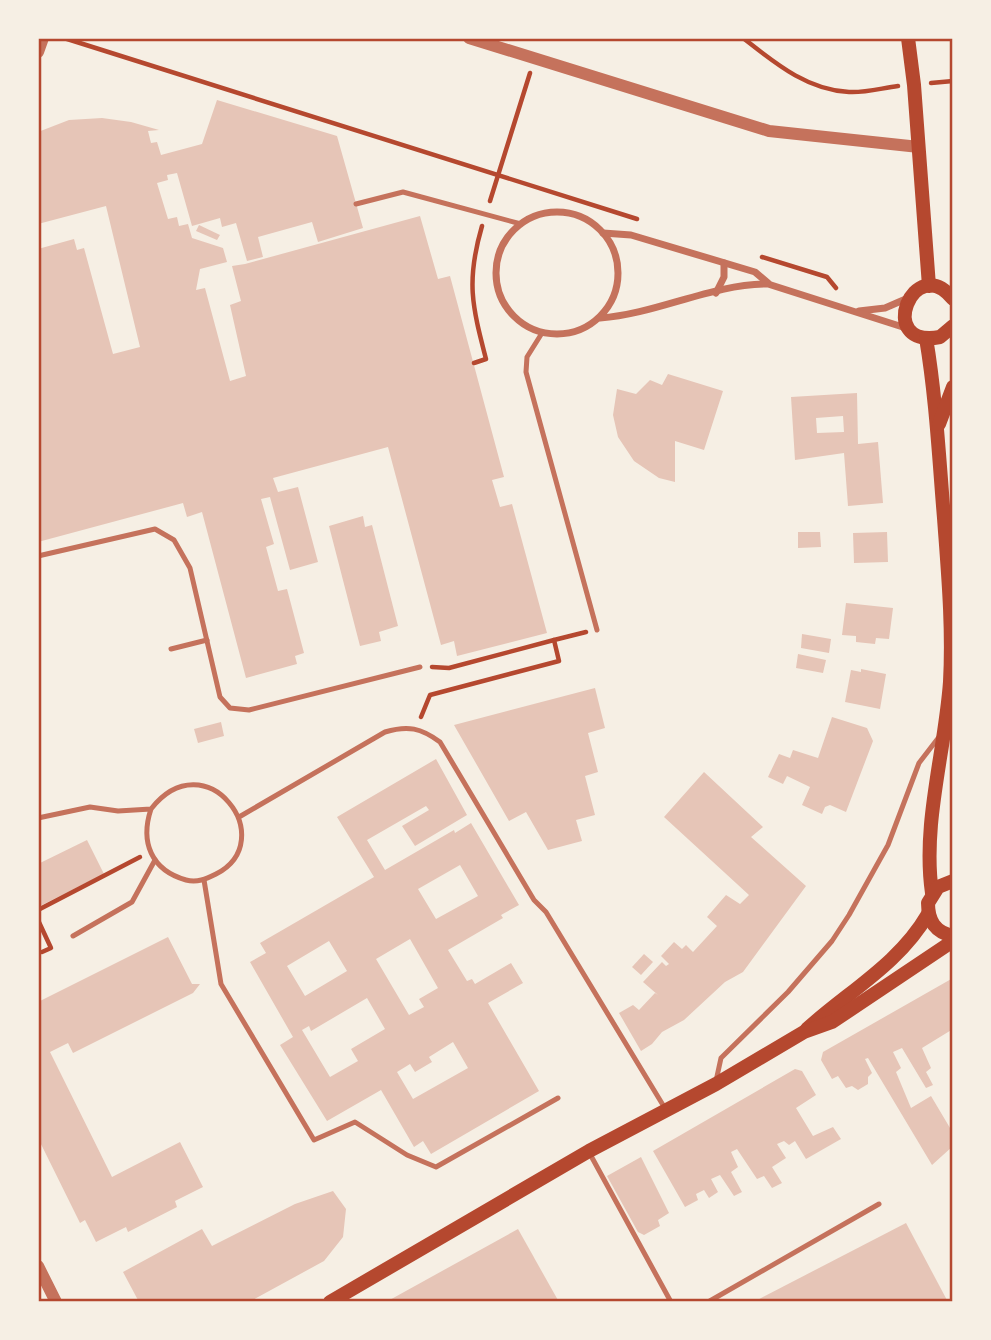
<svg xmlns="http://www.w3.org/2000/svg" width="991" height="1340" font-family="Inter,sans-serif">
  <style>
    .building { fill: #e6c5b7; fill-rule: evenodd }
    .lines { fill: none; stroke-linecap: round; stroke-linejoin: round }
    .path { stroke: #b5482f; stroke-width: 4.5 }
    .service { stroke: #c5725c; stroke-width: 5 }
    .minor { stroke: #c5725c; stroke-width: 7 }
    .tertiary { stroke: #c5725c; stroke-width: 12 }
    .secondary { stroke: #b5482f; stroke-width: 14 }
    .neatline { fill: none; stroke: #b5482f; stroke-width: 2.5 }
  </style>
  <rect width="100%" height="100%" fill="#f6efe4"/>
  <g class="building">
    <path d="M217,100L337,136L363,228L318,242L312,222L258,237L263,257L247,261L236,223L222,227L220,218L192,226L177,173L167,175L168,180L157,183L168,219L177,217L179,226L188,224L192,238L223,248L227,262L200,269L196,290L205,288L230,381L246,376L230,305L241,301L232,266L245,264L420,216L438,279L450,276L504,477L492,480L500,507L512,504L547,633L457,656L454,641L441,645L388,447L273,478L278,492L298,487L318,562L290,570L270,497L261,499L274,544L266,547L278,591L287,589L304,653L295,656L297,664L246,678L202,512L187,517L183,503L38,542V249L74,239L77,250L84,248L113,354L140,347L106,206L38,224V132L69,120L102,118L131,122L159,130L148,131L151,143L157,142L161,155L202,144Z"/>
    <path d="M199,225L220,235L217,240L196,231Z"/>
    <path d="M668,374L723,391L704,450L675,441V482L659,478L634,461L618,437L613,415L617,389L636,394L650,380L662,385Z"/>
    <path d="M857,393L858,444L878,442L883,503L848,506L844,453L795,460L791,397ZM843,416L844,432L817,433L816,418Z"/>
    <path d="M363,516L365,527L372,525L398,626L379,632L381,641L360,646L329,526Z"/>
    <path d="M798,532H820L821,547L798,548Z"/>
    <path d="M887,532L888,562L854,563L853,533Z"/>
    <path d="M846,603L893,608L889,639L876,638L875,644L856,642V636L842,635Z"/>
    <path d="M802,634L831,639L829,653L801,648Z"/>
    <path d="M798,654L826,660L823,673L796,668Z"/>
    <path d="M861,669L886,674L880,709L845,702L851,670L861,672Z"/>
    <path d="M595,688L605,728L588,733L598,772L585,776L595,815L576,820L582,841L548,850L526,812L509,821L454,725Z"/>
    <path d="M832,717L867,728L873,741L846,812L830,805L825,807L822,814L802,805L810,787L787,776L783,784L768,777L779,754L790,758L793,750L818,758Z"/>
    <path d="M221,722L224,736L198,743L194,729Z"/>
    <path d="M436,759L467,815L415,846L402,826L429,810L426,806L367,840L385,870L454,830L455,833L471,823L519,905L501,915L503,918L448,950L467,981L472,979L475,984L511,963L523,983L488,1003L539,1091L431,1154L423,1141L414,1147L381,1090L327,1121L280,1045L293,1037L250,962L266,953L260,943L374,877L337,817ZM460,865L478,896L436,919L418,889ZM410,939L438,988L419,999L424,1007L409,1015L376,959ZM329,941L347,971L305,996L287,966ZM367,998L385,1029L351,1049L358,1061L330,1077L302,1030L309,1026L311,1031ZM453,1042L468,1068L413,1099L397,1072L410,1064L415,1072L432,1062L429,1057Z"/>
    <path d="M704,772L763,827L751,837L806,886L743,972L725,982L684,1020L662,1032L652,1044L641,1051L619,1013L633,1005L639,1010L655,993L658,995L643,982L662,962L666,966L669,964L661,956L674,942L682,949L686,945L693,952L717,926L707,917L726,895L740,904L749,895L664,817Z"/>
    <path d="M87,840L104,874L38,907V864Z"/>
    <path d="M168,937L192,984H200L193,993L73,1053L68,1043L50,1052L112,1177L180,1142L203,1187L175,1201L177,1207L128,1232L126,1227L96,1242L85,1220L80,1223L38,1138V1002Z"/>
    <path d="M644,954L653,962L641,975L632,967Z"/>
    <path d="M953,978V1029L922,1048L931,1068L926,1072L933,1085L926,1088L902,1048L893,1052L901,1068L896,1072L911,1108L931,1096L953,1133V1146L932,1165L868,1058L865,1059L872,1073L868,1077V1084L858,1090L852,1086L846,1088L838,1076L832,1079L821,1060L823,1052Z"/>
    <path d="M795,1069L802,1071L816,1095L796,1108L813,1136L833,1127L841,1139L806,1159L795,1141L789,1145L784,1141L777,1144L786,1158L772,1167L782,1183L772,1188L764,1176L757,1179L737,1149L731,1152L738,1167L731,1172L742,1192L734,1196L720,1175L711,1179L718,1192L709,1198L704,1190L696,1194L698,1200L685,1207L653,1151Z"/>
    <path d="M641,1157L669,1213L658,1220L660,1226L644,1235L638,1232L607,1176Z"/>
    <path d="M333,1191L346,1209L343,1237L324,1261L249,1302H139L123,1272L202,1229L212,1246L295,1204Z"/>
    <path d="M906,1223L948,1302H755L761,1298Z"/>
    <path d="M518,1229L559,1302H386Z"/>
  </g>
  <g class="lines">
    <g class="path">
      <path d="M64,38L637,219"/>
      <path d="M743,38C775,63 807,90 849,92C865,93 882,88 898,86"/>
      <path d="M931,83L953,81"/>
      <path d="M490,201L530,73"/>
      <path d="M762,257L827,277L836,288"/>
      <path d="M474,363L486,359C472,305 466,281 482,226"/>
      <path d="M432,667L449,668L554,640"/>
      <path d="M421,717L430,695L559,661L554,640L586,632"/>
      <path d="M38,910L140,857"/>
      <path d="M38,920L51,948L42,952"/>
    </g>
    <g class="service">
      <path d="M356,204L403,192L521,224"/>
      <path d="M542,333L527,357L526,372L597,630"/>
      <path d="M38,556L155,529L174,540L190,568L220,697L230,708L249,710L420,667"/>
      <path d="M171,649L207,640"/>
      <path d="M239,817L385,732C408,725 421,728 440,742L534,900L546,912L666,1110"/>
      <path d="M38,818L90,807L118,811L151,809C206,739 282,840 216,874C206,879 197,883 186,880C151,870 140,842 151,809"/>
      <path d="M204,880L221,984L314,1140L355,1122L407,1155L436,1167L558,1098"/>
      <path d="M73,936L132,902L155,860"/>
      <path d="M716,1081L721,1058L788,992L832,941L849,915L888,845L919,763L939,737"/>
      <path d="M590,1154L671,1302"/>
      <path d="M708,1302L879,1204"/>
    </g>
    <g class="minor">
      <circle cx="557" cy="273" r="61"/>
      <path d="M603,233L631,235L755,272L768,283"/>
      <path d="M716,293L724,277V263"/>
      <path d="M859,311L885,308L908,298"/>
      <path d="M600,318C657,314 711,284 768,284L909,329"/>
    </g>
    <g class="tertiary">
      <path d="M469,38L769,131L919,147"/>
      <path d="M38,52L43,38"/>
      <path d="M38,1266L56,1302"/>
    </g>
    <g class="secondary">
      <path d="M908,38L914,85L929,286"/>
      <path d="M953,299C914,250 874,349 940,337L953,326"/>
      <path d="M926,338C936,397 939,458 944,518C948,573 953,627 950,682C945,752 922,824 932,893"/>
      <path d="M939,424L953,387"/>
      <path d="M953,881L938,887L928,903C928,921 935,932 953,936"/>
      <path d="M807,1029C849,991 899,964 928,914"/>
      <path d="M330,1302L589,1151L716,1084L804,1032L832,1022L953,941"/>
    </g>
  </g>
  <rect width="991" height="1340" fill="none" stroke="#f6efe4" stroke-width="80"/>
  <rect x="40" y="40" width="911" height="1260" class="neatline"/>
</svg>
